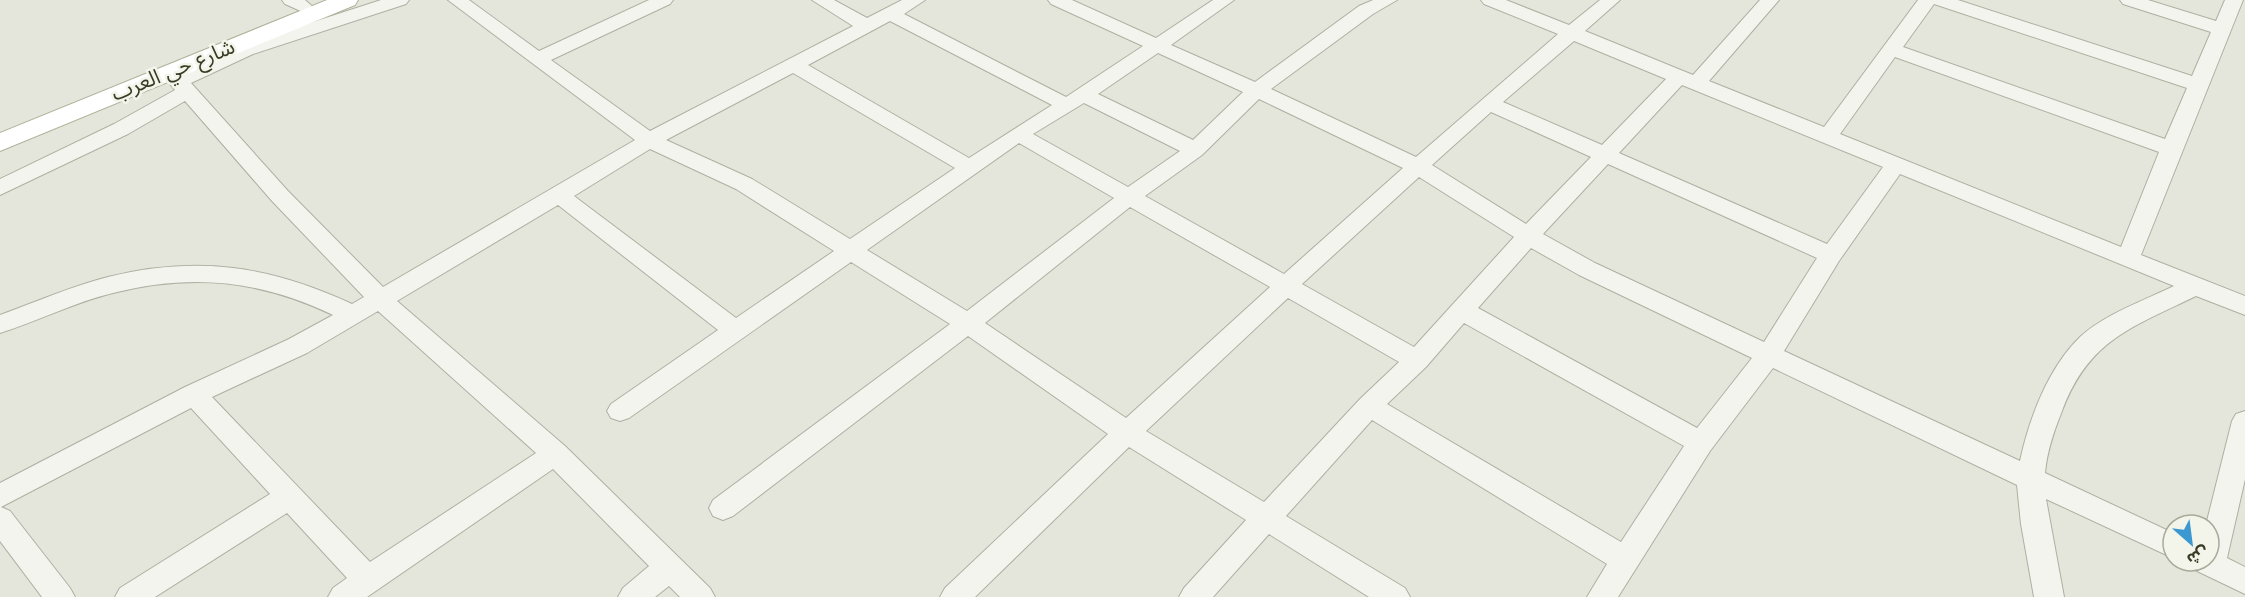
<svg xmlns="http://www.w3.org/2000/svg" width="2245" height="597" font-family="Arial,'Noto Sans Arabic',sans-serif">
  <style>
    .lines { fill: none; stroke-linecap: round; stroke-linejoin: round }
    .minor-casing { stroke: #adb0a1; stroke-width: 2 }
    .major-casing { stroke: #afb29a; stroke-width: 2 }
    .minor { fill: #f3f4ee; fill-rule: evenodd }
    .major { fill: #fff; fill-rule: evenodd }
    .labels { text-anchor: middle; stroke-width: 5; stroke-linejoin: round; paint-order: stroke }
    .street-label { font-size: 21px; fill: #383c25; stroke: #f3f4ea }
  </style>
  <rect width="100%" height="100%" fill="#e4e6db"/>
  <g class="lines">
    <g class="minor-casing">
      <g id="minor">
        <path d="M282,0H305L312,6L303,12L285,4Z"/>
        <path d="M381,0H409L406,4L253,54L191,83L288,191L383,287L635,140L448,0H469L539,51L649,0H673L670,4L551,60L650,131L853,26L812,0H834L867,18L902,0H925L904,14L1066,97L1143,46L1051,4L1048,0H1072L1156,38L1213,0H1234L1171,45L1255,82L1359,6L1373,0H1397L1373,14L1271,89L1416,157L1558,34L1484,4L1481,0H1506L1569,25L1600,0H1620L1585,31L1693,75L1760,0H1779L1709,81L1824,127L1918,0H1958L2192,76L2211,32L2123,4L2120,0H2148L2216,21L2225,0H2243L2141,255L2245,296V315L2196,296C2133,327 2089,339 2062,411C2054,431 2047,451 2045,473L2173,533V558L2046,499L2064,597H2034L2021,524L2017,485L1773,368L1710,451L1618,597H1587L1607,564L1372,420L1286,516L1405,588L1410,597H1369L1269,534L1213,597H1179L1184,588L1246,520L1129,447L975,597H940L945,588L1108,434L968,336L733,516L723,520L713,516L709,508L713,500L950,324L851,262L629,418L620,421L611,418L607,411L611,404L718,330L558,205L397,301L565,446L710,588L715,597H680L669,586L655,597H618L623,588L649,566L553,469L367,597H328L333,588L347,578L287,513L155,597H115L120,588L270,494L191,408L1,507L10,511L70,588L75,597H42L0,541V483L185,387L289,339L333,315C259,280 192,273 113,293C75,302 38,321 0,333V315C36,302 72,286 108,277C198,255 270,266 352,304L364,297L272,201L185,101L128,134L0,195V179L114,124L175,90L159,71L162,67H176L181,73L239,46ZM1934,4L2187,88L2165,139L1903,47ZM890,21L1052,105L969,158L808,65ZM1574,41L1666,79L1602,145L1503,102ZM1158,53L1243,92L1193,140L1098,94ZM1895,57L2159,152L2121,247L1840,134ZM793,73L955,168L850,239L752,179L666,140ZM1682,85L1883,167L1827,244L1619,153ZM1259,99L1403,168L1284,274L1145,196L1202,155ZM1084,103L1180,151L1128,187L1033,134ZM1491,112L1591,157L1526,224L1432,165ZM1019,143L1114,198L967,311L867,250ZM650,149L736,189L834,251L736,318L574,196ZM1608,164L1817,258L1764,342L1595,263L1543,234ZM1900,174L2174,286C2143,301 2105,314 2080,337C2048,368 2029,419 2020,461L1784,351L1839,261ZM1419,177L1514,237L1414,347L1302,284ZM1130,207L1270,287L1126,418L985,323ZM1531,248L1579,275L1752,358L1697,428L1478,308ZM1288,298L1399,362L1360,399L1264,502L1146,431ZM378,311L536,453L370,562L212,397L307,353ZM1464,323L1684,446L1621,542L1387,404L1426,367Z"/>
        <path d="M2245,411V479L2227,558L2245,567V594L2195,570L2190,561H2209V525H2206L2232,421L2236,414Z"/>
      </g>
    </g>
    <g class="major-casing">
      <path id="major" d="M327,0H358L355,5L0,151V133Z"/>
    </g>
    <use href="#minor" class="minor"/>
    <use href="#major" class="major"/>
  </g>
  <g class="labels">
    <g class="street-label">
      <text transform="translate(173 70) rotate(-22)" y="7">شارع حي العرب</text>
    </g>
  </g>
  <g transform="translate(2191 543) rotate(152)"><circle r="28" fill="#f3f4ea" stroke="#a8aa9b" stroke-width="1.5"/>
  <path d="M0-4.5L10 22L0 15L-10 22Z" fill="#3b98d0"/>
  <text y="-9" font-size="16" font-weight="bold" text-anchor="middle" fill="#383c25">ش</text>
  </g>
</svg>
